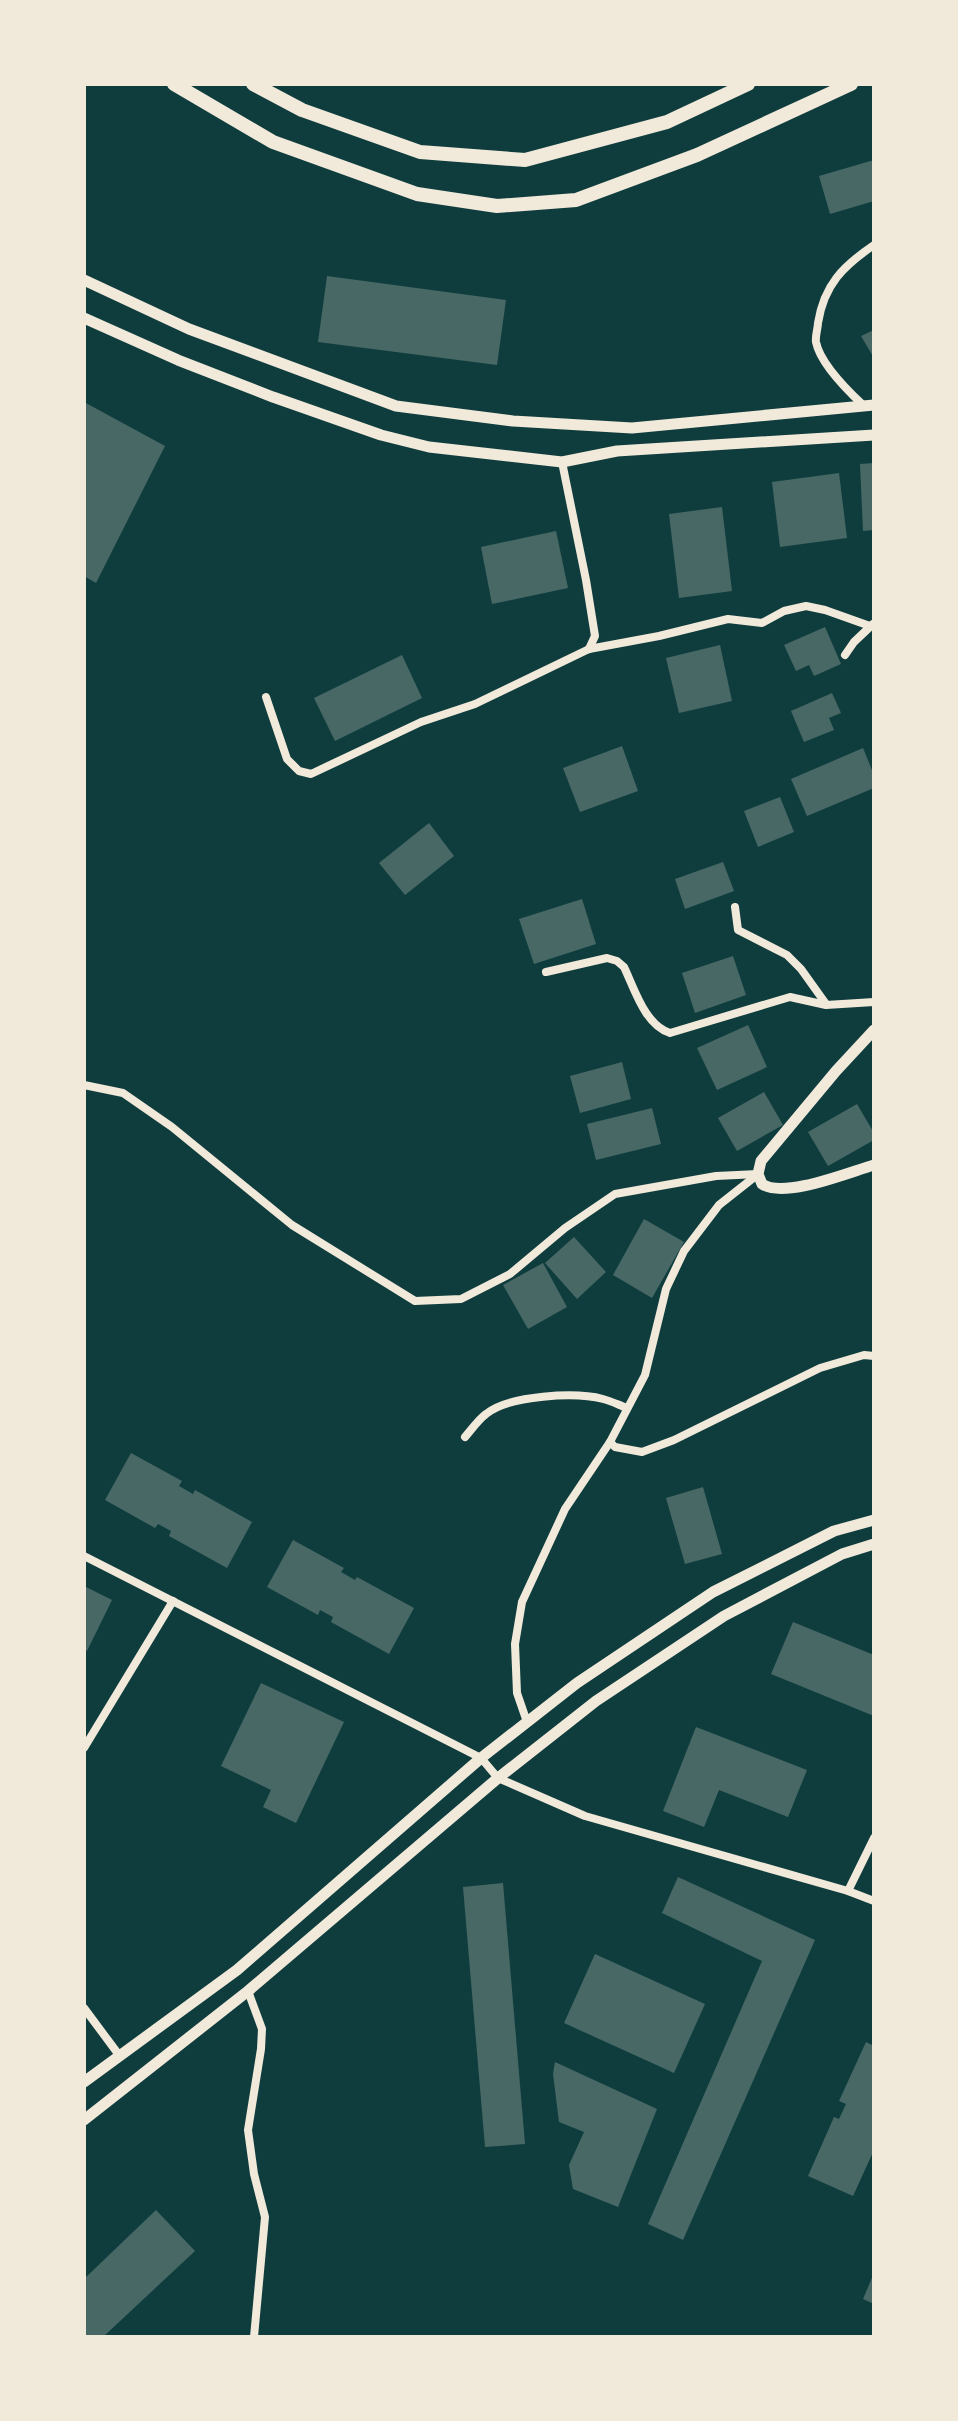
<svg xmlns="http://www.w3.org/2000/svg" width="958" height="2421" font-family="'Fira Sans Condensed',sans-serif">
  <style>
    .building { fill: #486865 }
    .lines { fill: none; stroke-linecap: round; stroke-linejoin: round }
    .minor { stroke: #f1e9da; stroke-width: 8 }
    .tertiary { stroke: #f1e9da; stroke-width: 11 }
    .trunk { stroke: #f1e9da; stroke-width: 14 }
  </style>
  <rect width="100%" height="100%" fill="#0f3d3e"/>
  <g class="building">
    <path d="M874,160V201L830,214L819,176Z"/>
    <path d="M327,276L506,300L497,365L318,342Z"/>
    <path d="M874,330V358L861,336Z"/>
    <path d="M84,402L165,446L96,583L84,576Z"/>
    <path d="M874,463V530L863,531L860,464Z"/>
    <path d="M839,473L847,538L780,547L772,482Z"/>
    <path d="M722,507L732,591L679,598L669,514Z"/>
    <path d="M556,531L568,588L492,604L481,547Z"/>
    <path d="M825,627L841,664L814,676L809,665L796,671L784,645Z"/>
    <path d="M720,645L732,701L679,713L666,658Z"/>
    <path d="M402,655L422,698L335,741L314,698Z"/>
    <path d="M832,693L841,713L829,718L834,730L804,742L791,711Z"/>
    <path d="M622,746L638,791L580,812L563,768Z"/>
    <path d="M863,748L874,775V788L807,816L791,779Z"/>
    <path d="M780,797L794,832L758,847L744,811Z"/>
    <path d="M429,823L454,856L405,895L379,863Z"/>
    <path d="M723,862L734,891L685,909L675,879Z"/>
    <path d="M582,899L596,944L534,964L519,919Z"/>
    <path d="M733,956L746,995L695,1013L682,973Z"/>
    <path d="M748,1025L767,1067L717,1090L697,1048Z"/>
    <path d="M622,1062L631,1099L580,1113L570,1076Z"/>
    <path d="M764,1092L783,1125L737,1151L718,1118Z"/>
    <path d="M857,1104L874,1133V1140L828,1166L808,1132Z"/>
    <path d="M652,1108L661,1144L596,1160L587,1124Z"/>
    <path d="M644,1219L684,1242L652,1298L613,1275Z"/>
    <path d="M574,1237L606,1272L577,1299L545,1263Z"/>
    <path d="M543,1263L567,1307L528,1329L503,1285Z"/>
    <path d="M131,1453L182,1481L179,1486L193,1494L195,1490L252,1522L227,1568L169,1536L171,1531L158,1524L155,1528L105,1500Z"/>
    <path d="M703,1487L722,1554L685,1564L666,1498Z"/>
    <path d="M293,1540L344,1568L341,1572L355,1580L357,1577L414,1608L389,1654L331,1622L333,1617L320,1610L318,1615L267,1587Z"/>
    <path d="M84,1586L112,1600L87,1651L84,1649Z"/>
    <path d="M793,1622L874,1655V1716L771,1674Z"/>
    <path d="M261,1683L344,1722L296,1823L263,1807L271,1790L221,1766Z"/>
    <path d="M696,1727L807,1770L788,1817L719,1790L704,1827L663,1811Z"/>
    <path d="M678,1877L815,1940L683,2240L648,2224L762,1961L662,1913Z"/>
    <path d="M503,1883L525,2144L485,2147L463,1887Z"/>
    <path d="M595,1954L705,2004L674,2073L564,2023Z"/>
    <path d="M866,2042L874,2046V2150L853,2196L808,2176L834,2117L839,2119L846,2104L839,2101Z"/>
    <path d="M555,2062L657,2109L618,2207L573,2189L569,2165L584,2132L559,2122L553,2074Z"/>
    <path d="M156,2210L195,2251L103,2337H88L84,2333V2279Z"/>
    <path d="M874,2273V2304L863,2299Z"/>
  </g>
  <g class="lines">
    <g class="minor">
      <path d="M864,406C849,392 820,363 816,342C815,336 818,328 818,323C824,285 843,266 874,245"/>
      <path d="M562,462L586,580L595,636L589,649"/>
      <path d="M845,655L854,642L873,624"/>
      <path d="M266,697L287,759L299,771L311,774L421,722L475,704L589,649L659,636L728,619L762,623L784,611L806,606L825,610L870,626"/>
      <path d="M735,907L738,930L787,955L801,969L826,1004"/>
      <path d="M546,972L607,958L617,961L624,967C635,990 645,1025 670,1033L790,997L826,1005L874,1002"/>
      <path d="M84,1085L123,1093L172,1127L292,1225L415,1301L461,1299L510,1274L565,1228L615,1194L716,1176L758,1174"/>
      <path d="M465,1437C472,1429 478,1420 486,1414C509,1395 576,1392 603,1399C611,1401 619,1405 627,1408"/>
      <path d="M610,1442L615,1447L642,1452L674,1440L820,1368L864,1355L874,1356"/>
      <path d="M84,1556L481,1758L498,1778L585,1816L848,1891L874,1901"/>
      <path d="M527,1722L517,1693L515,1644L522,1602L565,1509L610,1442L645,1375L666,1289L684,1251L719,1205L757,1175"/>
      <path d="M84,1748L173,1601"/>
      <path d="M848,1891L874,1838"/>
      <path d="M248,1991L262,2029L261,2049L248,2130L254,2174L265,2217L254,2337"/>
      <path d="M84,2008L119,2055"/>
    </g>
    <g class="tertiary">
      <path d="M84,280L189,329L396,406L513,421L632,428L874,405"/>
      <path d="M84,318L178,360L273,397L381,435L429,447L562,462L617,451L874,435"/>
      <path d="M874,1030L836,1071L761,1161L758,1174L762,1184C784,1199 849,1172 874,1165"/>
      <path d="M84,2082L237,1970L481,1758L577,1683L713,1592L834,1531L874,1520"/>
      <path d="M84,2120L248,1991L498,1778L596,1701L724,1616L842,1554L874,1544"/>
    </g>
    <g class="trunk">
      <path d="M174,84L273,142L417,194L497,206L576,200L697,155L851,84"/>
      <path d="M253,84L302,110L420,152L525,160L667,122L748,84"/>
    </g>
  </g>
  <rect width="958" height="2421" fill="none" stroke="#f1e9da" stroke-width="172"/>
</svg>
